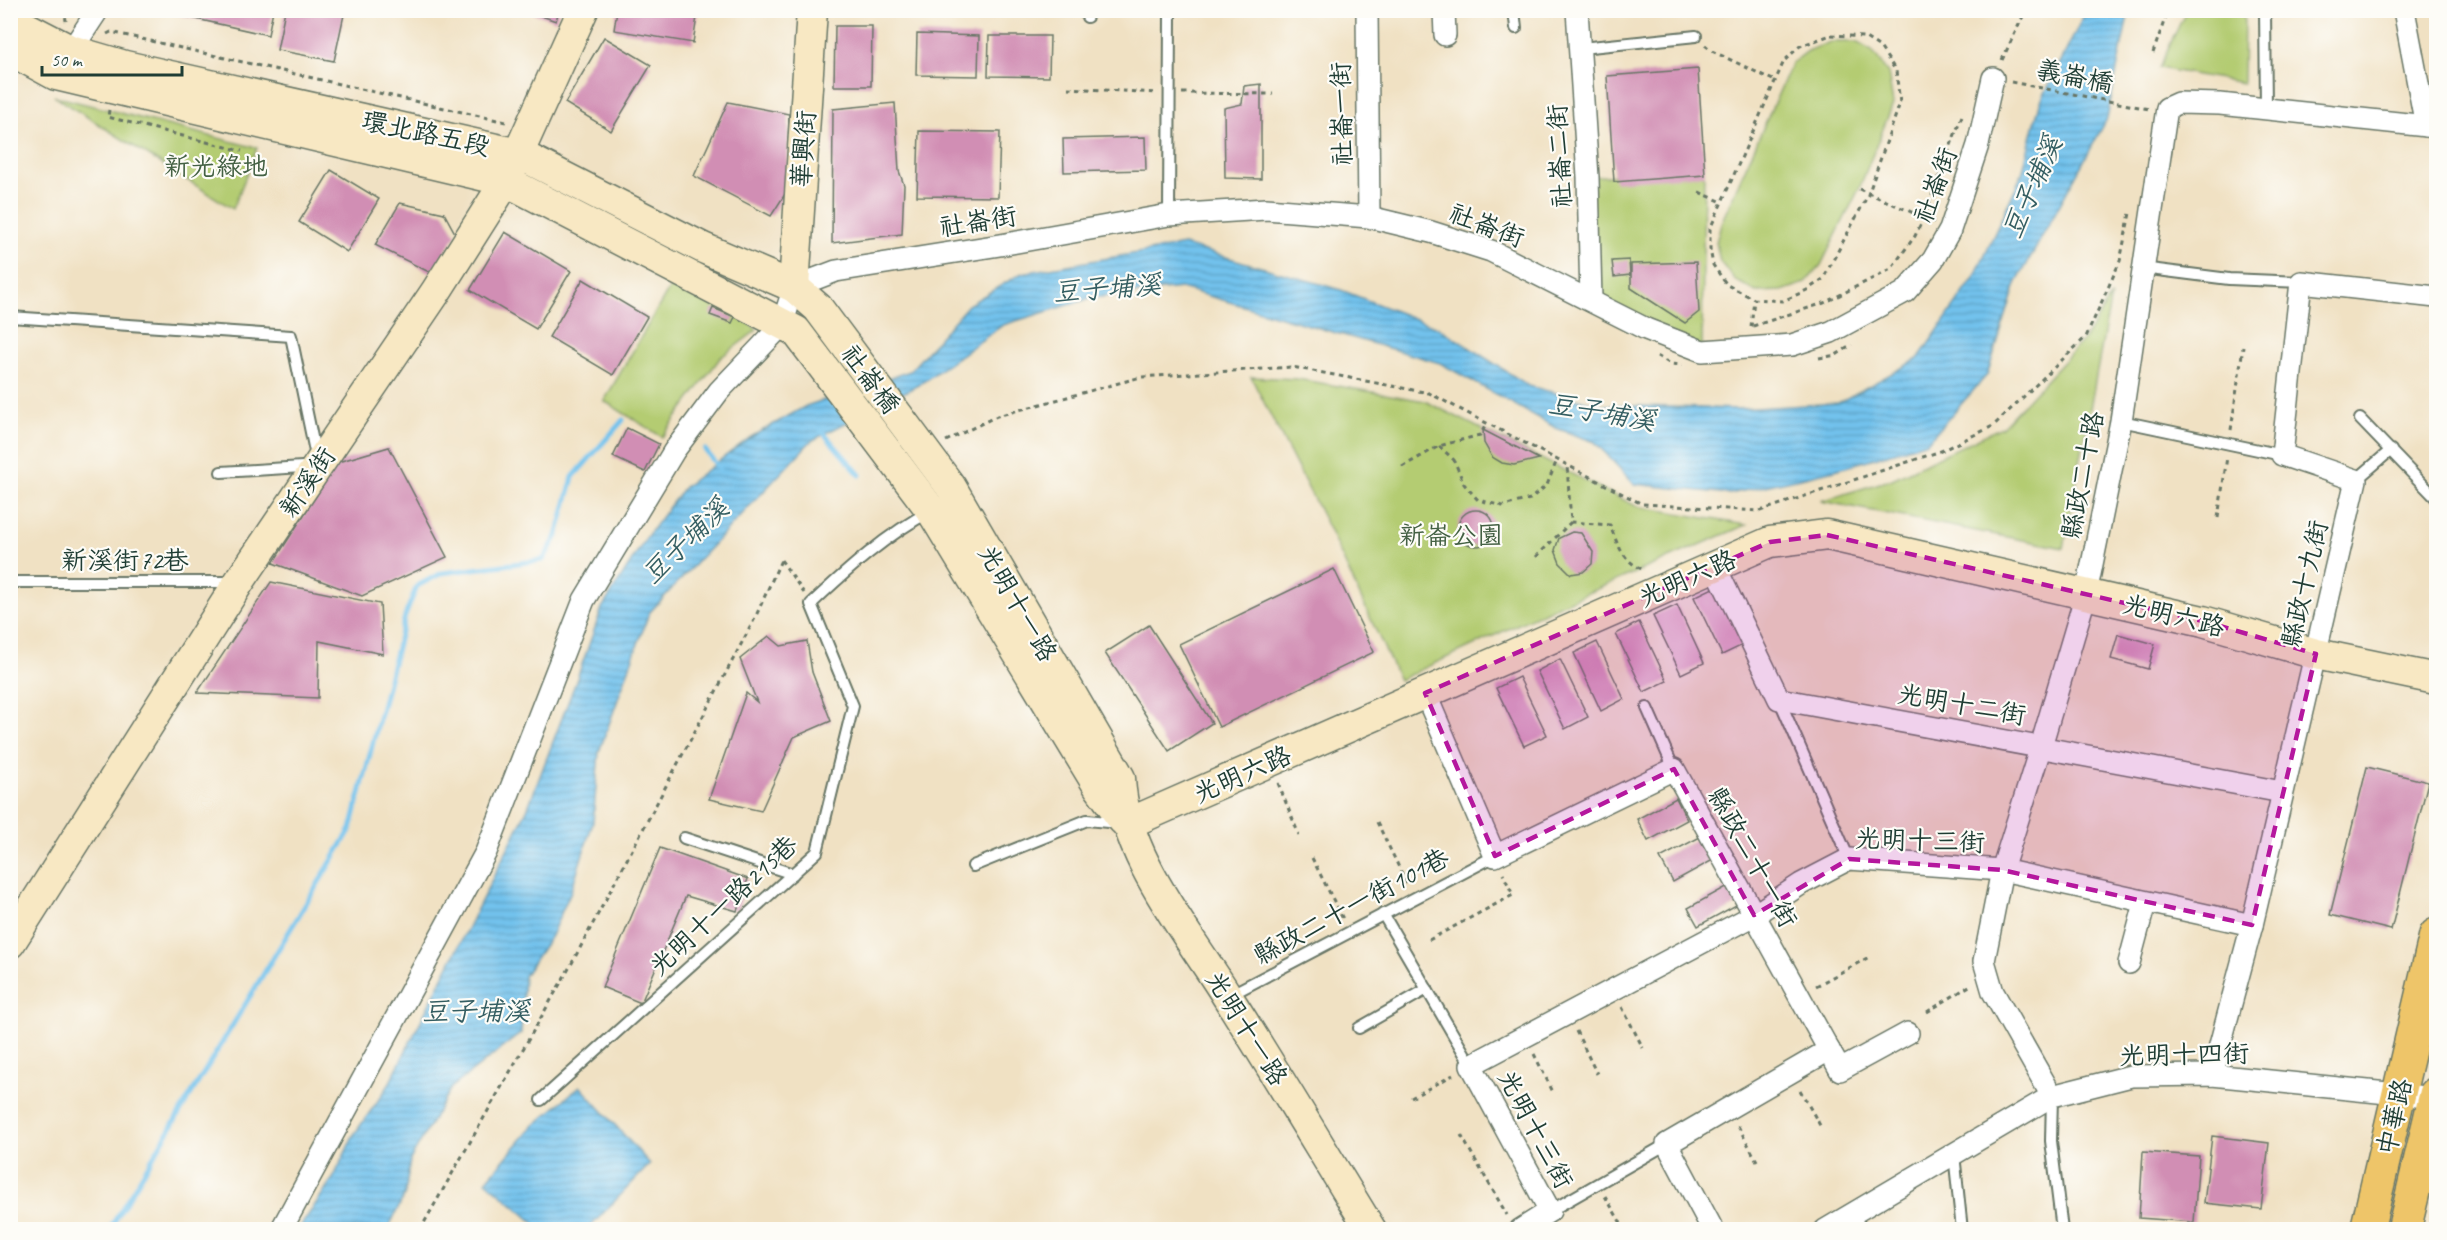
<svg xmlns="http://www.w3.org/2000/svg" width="2447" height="1240" font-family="Caveat,'LXGW WenKai TC',sans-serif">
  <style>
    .park { fill: #b4cc72; stroke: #6a8453; stroke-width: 1.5 }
    .water { fill: url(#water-rules); stroke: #488090; stroke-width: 1.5 }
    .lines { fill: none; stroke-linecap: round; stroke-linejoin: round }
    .stream { stroke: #72c2ed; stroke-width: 5 }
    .building { fill: #d18eb4 }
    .lane-casing { stroke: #687666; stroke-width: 14 }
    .street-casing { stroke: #687666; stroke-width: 24 }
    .secondary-casing { stroke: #687666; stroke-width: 33 }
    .primary-casing { stroke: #687666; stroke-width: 36 }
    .path { stroke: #687666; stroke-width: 3; stroke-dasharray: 4.5 4.5; stroke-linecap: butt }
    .lane { stroke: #fff; stroke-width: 10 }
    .street { stroke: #fff; stroke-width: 21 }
    .secondary { stroke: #f8e8c3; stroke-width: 30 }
    .primary { stroke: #eec569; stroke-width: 33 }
    .marked { fill: #b5179e; fill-opacity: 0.2; stroke: #b5179e; stroke-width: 4.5; stroke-dasharray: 12 8; stroke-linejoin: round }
    .labels { text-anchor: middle; stroke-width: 4.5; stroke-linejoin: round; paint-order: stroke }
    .street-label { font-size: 26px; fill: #1f3d34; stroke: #fdfcf7 }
    .park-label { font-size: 26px; fill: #446144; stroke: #fdfcf7 }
    .water-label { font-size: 27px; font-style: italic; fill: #345e62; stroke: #fdfcf7 }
  </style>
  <defs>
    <pattern id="water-rules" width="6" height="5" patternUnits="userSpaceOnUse" patternTransform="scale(1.5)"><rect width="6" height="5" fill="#72c2ed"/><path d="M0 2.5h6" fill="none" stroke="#5d9fc1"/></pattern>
  </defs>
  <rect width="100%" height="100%" fill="#fdfcf7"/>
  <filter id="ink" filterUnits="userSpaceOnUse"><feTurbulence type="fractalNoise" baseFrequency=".0167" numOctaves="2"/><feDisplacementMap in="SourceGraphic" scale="12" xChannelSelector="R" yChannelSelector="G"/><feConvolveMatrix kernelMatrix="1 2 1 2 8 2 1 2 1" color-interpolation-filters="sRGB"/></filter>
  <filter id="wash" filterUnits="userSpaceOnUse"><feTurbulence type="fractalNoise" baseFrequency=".008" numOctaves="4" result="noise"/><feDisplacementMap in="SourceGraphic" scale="24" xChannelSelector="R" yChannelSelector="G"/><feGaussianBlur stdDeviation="1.35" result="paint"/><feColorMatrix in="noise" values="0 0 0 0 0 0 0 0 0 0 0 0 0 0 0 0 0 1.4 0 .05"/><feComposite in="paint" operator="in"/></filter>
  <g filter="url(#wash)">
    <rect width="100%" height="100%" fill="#f0e1c3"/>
    <g class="park">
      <path d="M2186,11H2244L2243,83L2159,68Z"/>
      <path d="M1830,42H1856L1872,51L1888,73L1893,104L1859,189L1821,265L1805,283L1782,291L1756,292L1735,280L1720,262L1716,242L1721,223L1792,63L1808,51Z"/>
      <path d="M54,96L257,148L233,209Z"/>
      <path d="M1704,171L1702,351L1591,300L1588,177Z"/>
      <path d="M670,287L736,313L757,330L720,358L662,437L604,401Z"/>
      <path d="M2111,296L2064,548L1821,501L1890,480L2002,427L2086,337Z"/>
      <path d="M1251,377L1297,379L1425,401L1636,506L1746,525L1555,607L1399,680L1329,529Z"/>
    </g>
    <g class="water">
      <path d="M2086,11H2129L2107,119L2016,284L1987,375L1927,442L1835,470L1730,494L1634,484L1595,442L1556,428L1440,363L1181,288L1091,298L1003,325L920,384L811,441L649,613L599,752L593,822L571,891L551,936L524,976L521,1033L451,1088L410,1160L405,1194L388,1229L298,1230L334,1177L353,1136L387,1088L527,810L575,684L602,608L648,535L684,487L751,437L806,406L910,371L968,305L1022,273L1184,245L1341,290L1439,328L1529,386L1601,405L1739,409L1838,403L1918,359L1974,278L2022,174L2040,103Z"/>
      <path d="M580,1086L650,1164L588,1229H541L486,1181L532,1127Z"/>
    </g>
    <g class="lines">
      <g class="stream">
        <path d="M820,429L860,475"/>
        <path d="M705,450L719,468"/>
        <path d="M109,1230L351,829L405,616L417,586L442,573L543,560L557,536L573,477L623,420"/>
      </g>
    </g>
    <g id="blocks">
      <g class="building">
        <path d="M156,10H273L268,35Z"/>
        <path d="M285,10H345L334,61L277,50Z"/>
        <path d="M524,10H559L556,21Z"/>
        <path d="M617,10H698L693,43L614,30Z"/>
        <path d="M835,26H872L871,86H834Z"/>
        <path d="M917,34L979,36L978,76L916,75Z"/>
        <path d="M989,36H1050L1049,77L988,76Z"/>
        <path d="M604,37L651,65L611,131L565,103Z"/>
        <path d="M1698,69L1705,175L1614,182L1607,76Z"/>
        <path d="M1261,84V179L1225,178L1224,108L1242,104L1244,86Z"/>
        <path d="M728,102L789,114L787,191L771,216L694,176Z"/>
        <path d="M895,103L899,171L904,185L902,234L832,243L833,109Z"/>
        <path d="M919,131L1000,132L998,197L917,196Z"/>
        <path d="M1145,137L1146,170L1064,172L1063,139Z"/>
        <path d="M331,170L379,199L347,252L299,222Z"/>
        <path d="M400,203L444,213L456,235L431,273L375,245Z"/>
        <path d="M505,232L571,271L536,329L470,290Z"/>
        <path d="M1629,260L1630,275L1614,277L1612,261Z"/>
        <path d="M1696,262L1699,312L1685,323L1631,288V264Z"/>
        <path d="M583,279L647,317L613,375L549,337Z"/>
        <path d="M713,308L735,317L732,323L710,315Z"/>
        <path d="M627,428L659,444L645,472L613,457Z"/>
        <path d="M1483,430L1539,459L1514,465L1502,463L1492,457L1484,443Z"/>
        <path d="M389,447L447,557L362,596L273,563L338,462Z"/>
        <circle cx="1476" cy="528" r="18"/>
        <path d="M1572,532L1581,533L1593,552L1592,564L1583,572L1571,574L1560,563L1555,550L1559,538Z"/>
        <path d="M1334,569L1374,652L1219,727L1179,644Z"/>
        <path d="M271,582L380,604L383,654L319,641L318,698L197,693Z"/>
        <path d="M1717,586L1745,644L1722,655L1694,597Z"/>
        <path d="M1677,605L1704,663L1681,674L1653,616Z"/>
        <path d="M1639,622L1667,681L1644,692L1616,634Z"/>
        <path d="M1149,625L1212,723L1169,751L1105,653Z"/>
        <path d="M2118,634L2155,644L2148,669L2111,659Z"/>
        <path d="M769,636L781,646L807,641L812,672L831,721L794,737L761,811L709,799L746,693L757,702L740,659Z"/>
        <path d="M1597,642L1624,699L1601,711L1574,653Z"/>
        <path d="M1560,659L1588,717L1565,729L1537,671Z"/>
        <path d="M1519,677L1547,735L1524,746L1496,688Z"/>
        <path d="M2367,767L2428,782L2391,930L2330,915Z"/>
        <path d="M1676,798L1687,820L1648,841L1637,819Z"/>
        <path d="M1700,837L1713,860L1673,882L1660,858Z"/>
        <path d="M660,848L748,879L737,911L686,896L641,1003L602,987Z"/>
        <path d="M1730,885L1740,903L1698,926L1688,908Z"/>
        <path d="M2212,1136L2269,1143L2261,1209L2204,1203Z"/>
        <path d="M2143,1152L2199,1156L2194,1222L2139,1218Z"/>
      </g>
    </g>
  </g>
  <g filter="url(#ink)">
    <use href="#blocks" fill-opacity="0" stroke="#687666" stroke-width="1.5"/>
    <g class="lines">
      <g class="lane-casing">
        <g id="lane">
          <path d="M1514,10L1516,28"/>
          <path d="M2265,10L2266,108"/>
          <path d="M1087,17L1088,10"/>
          <path d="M1581,48L1696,36"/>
          <path d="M1169,215L1170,10"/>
          <path d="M2142,268L2229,279L2301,282"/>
          <path d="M10,317L291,336L318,466L221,472"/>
          <path d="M2360,419L2436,498"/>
          <path d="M2121,421L2282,455"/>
          <path d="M2356,480L2391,450"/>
          <path d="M10,582H236"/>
          <path d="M1779,699L1849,859"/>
          <path d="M1647,708L1674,769"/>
          <path d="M684,838L793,874"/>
          <path d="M973,866L1087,820L1118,823"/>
          <path d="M1383,914L1471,1065"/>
          <path d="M1228,996L1495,856"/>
          <path d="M1359,1028L1427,989"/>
          <path d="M2052,1096L2051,1141L2062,1230"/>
          <path d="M541,1100L817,852L853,706L811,604C847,570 887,534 931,511"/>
          <path d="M1954,1154L1962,1230"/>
          <path d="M1550,1211L1667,1144"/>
          <path d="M1852,1214L1863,1230"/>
        </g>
      </g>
      <g class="street-casing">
        <g id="street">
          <path d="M1367,10L1369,217"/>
          <path d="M1444,10L1445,35"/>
          <path d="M1577,10L1588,177L1591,300"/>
          <path d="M2404,10L2426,126"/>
          <path d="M65,60L98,10"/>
          <path d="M1714,564L1779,699L2282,792"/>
          <path d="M1425,693L1495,856L1674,769L1840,1070L1908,1033"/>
          <path d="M2129,963L2145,903"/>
          <path d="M2212,1075L2252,925L2356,480L2282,455L2301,282L2436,297"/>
          <path d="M2052,1096L1993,992L1984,961L2002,870L2041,746L2086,594L2121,421L2167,108L2178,103L2220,104L2436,127"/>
          <path d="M281,1230L486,852L584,600L674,451L719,391L782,325L794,287L836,271L1000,245L1169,215L1266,209L1369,217L1431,232L1491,251L1646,329L1702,351L1792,345L1831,332L1905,292L1933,260L1950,230L1978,145L1993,78"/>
          <path d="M1520,1230L1550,1211L1471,1065L1754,915L1801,884L1849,859L2002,870L2252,925"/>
          <path d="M1713,1230L1667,1144L1829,1050"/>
          <path d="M1825,1230L2052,1096L2131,1076L2212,1075L2436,1098"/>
        </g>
      </g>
      <g class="secondary-casing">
        <g id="secondary">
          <path d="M10,19L70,50L125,66L519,154L703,248L794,287L818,308L951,487L1120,778C1123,856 1187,931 1227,996C1276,1073 1323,1152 1371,1230"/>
          <path d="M10,50L56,75L506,181L796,331L931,510L1099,787L1123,820"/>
          <path d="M794,287L812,10"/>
          <path d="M1127,824L1770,542L1827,535L2203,621L2316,654L2436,679"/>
          <path d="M10,943L239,582L435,293L506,181L583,10"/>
        </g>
      </g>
      <g class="primary-casing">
        <g id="primary">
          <path d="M2367,1230L2436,935"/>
          <path d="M2404,1230L2436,1094"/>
        </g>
      </g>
      <g class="path">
        <path d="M61,10L65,13L66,21"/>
        <path d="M107,34L111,32L506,122"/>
        <path d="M1831,35L1864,37L1880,47L1896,71L1900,103L1868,195L1823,279L1807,290L1783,301L1754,299L1727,285L1713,265L1710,249V229L1784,61L1800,46Z"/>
        <path d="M1705,45L1712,51L1775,81"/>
        <path d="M2153,53L2168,10"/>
        <path d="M2002,60L2026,10"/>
        <path d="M2011,82L2149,109"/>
        <path d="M1068,88L1157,93"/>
        <path d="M1182,93L1273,94"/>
        <path d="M109,110L108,117L242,151"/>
        <path d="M1859,189L1934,222"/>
        <path d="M1699,192L1722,202"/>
        <path d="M1753,326L1824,303L1891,269L1915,236L1924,217L1963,113"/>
        <path d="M1751,327L1754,299"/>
        <path d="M1657,356L1671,364L1682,365"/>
        <path d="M1819,358L1836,355L1852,345"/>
        <path d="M2231,430L2243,347"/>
        <path d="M946,441L997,416L1141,377L1292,367L1429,393L1642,504L1760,511L1941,451L1993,426L2086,337L2120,261L2130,213"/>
        <path d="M1439,446L1454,460L1464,484L1478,500L1503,506L1530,499L1547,485L1557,460"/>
        <path d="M1402,467L1439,446L1480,435L1487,423"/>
        <path d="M2218,518L2227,457"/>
        <path d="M1571,522L1610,525C1617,544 1623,561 1642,569"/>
        <path d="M1536,557L1571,522L1567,466"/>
        <path d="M781,560L804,593"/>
        <path d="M1278,783L1299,835"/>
        <path d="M1377,822L1408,886"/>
        <path d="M1312,858L1343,919"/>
        <path d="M1429,940L1513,895L1503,874"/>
        <path d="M1816,986L1869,957"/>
        <path d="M1622,1007L1643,1048"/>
        <path d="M1927,1012L1971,985"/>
        <path d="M1576,1031L1597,1074"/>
        <path d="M1534,1054L1554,1094"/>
        <path d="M1800,1090L1822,1129"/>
        <path d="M1411,1098L1453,1075"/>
        <path d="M1738,1126L1757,1161"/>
        <path d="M1461,1135L1507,1215"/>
        <path d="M1605,1196L1625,1230"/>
        <path d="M420,1230L572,963L755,618L781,560"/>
      </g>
      <use href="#lane" class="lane"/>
      <use href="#street" class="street"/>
      <use href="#secondary" class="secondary"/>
      <use href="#primary" class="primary"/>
    </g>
  </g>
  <path class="marked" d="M1827,535L2203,621L2316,654L2252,925L2002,870L1849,859L1754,915L1674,769L1495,856L1425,693L1770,542Z"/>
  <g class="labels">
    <g class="street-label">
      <text transform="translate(2075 76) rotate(11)" y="9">義崙橋</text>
      <text transform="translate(1341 114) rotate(-91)" y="9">社崙一街</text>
      <text transform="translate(426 133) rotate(12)" y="9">環北路五段</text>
      <text transform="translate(803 149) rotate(-86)" y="9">華興街</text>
      <text transform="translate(1559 156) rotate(-93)" y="9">社崙二街</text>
      <text transform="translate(1935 185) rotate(-70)" y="9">社崙街</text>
      <text transform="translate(978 221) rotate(-9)" y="9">社崙街</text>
      <text transform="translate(1487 225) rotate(21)" y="9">社崙街</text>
      <text transform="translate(871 379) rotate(53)" y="9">社崙橋</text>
      <text transform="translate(2082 475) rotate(-79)" y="9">縣政二十路</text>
      <text transform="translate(307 482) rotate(-56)" y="9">新溪街</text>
      <text x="125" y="569">新溪街72巷</text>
      <text transform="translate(1687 578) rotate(-24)" y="9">光明六路</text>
      <text transform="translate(2304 584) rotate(-77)" y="9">縣政十九街</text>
      <text transform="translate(1018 603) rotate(60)" y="9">光明十一路</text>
      <text transform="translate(2174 615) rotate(14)" y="9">光明六路</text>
      <text transform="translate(1962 704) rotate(10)" y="9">光明十二街</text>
      <text transform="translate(1242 774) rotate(-24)" y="9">光明六路</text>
      <text transform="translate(1920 840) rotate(2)" y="9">光明十三街</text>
      <text transform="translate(1753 857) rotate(61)" y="9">縣政二十一街</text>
      <text transform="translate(723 905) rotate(-43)" y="9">光明十一路215巷</text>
      <text transform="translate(1351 906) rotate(-28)" y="9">縣政二十一街101巷</text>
      <text transform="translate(1247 1028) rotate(58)" y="9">光明十一路</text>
      <text transform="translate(2184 1054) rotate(-1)" y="9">光明十四街</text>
      <text transform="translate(2394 1117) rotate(-77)" y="9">中華路</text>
      <text transform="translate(1536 1129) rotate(62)" y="9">光明十三街</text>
    </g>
    <g class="park-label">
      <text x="216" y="175">新光綠地</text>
      <text x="1451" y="544">新崙公園</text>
    </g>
    <g class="water-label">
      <text transform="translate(2032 187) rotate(-66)" y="9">豆子埔溪</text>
      <text transform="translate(1107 288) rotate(-4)" y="9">豆子埔溪</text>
      <text transform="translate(1602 412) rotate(10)" y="9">豆子埔溪</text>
      <text transform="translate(685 541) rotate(-44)" y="9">豆子埔溪</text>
      <text x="476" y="1020">豆子埔溪</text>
    </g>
  </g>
  <rect width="2447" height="1240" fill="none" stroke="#fdfcf7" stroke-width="36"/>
  <path d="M42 66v9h140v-9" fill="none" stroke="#1f3d34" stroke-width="3"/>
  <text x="51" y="66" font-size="18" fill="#1f3d34" stroke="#fdfcf7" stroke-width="4.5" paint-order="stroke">50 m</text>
</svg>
